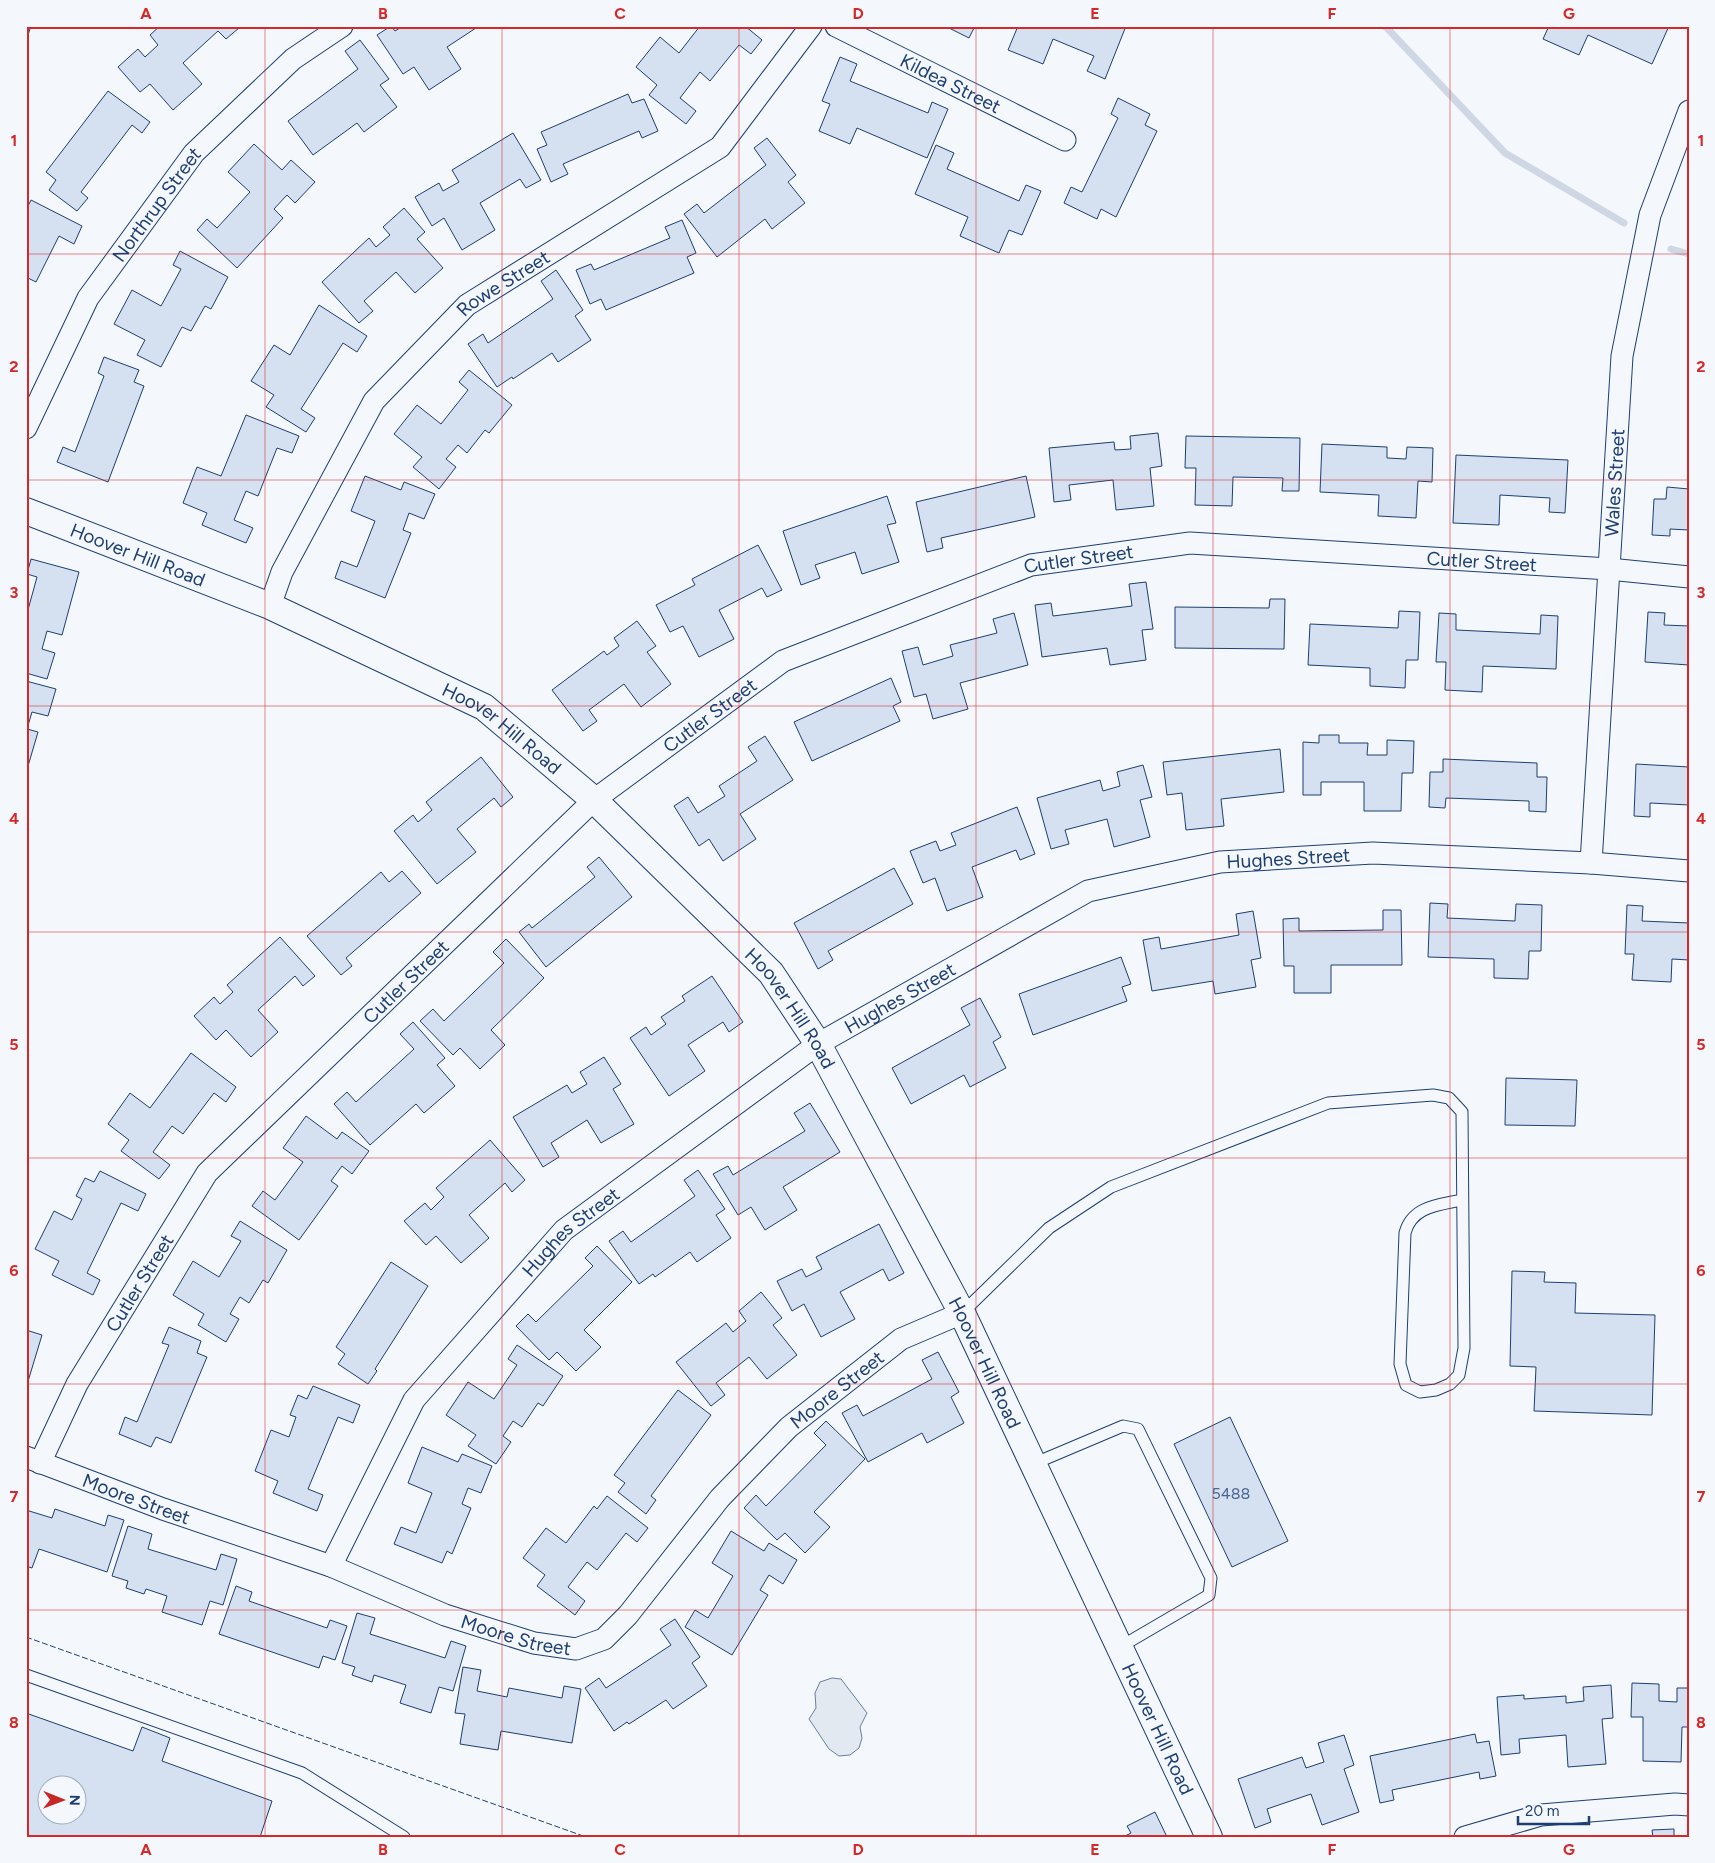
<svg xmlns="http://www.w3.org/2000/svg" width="1715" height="1863" font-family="Figtree,sans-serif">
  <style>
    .green { fill: #e3e9f0; stroke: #687fa3 }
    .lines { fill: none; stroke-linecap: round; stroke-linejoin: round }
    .stream { stroke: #cfd7e4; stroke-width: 7 }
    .building { fill: #d5e0f0; stroke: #1d3f73; fill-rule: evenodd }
    .service-casing { stroke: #1d3f73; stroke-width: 13 }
    .minor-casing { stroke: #1d3f73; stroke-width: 23 }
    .tertiary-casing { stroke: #1d3f73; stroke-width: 28 }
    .service { stroke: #f4f7fb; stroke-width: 11 }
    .minor { stroke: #f4f7fb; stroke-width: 21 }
    .tertiary { stroke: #f4f7fb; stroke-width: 26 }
    .fence { stroke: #1d3f73; stroke-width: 1; stroke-dasharray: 6 2.5; stroke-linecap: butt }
    .grid { fill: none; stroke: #d62828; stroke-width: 1; stroke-opacity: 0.55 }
    .labels { text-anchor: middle; stroke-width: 4; stroke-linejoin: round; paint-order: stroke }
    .number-label { font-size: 16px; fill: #4b6792 }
    .street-label { font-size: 19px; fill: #1d3f73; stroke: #f4f7fb }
    .neatline { fill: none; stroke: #d62828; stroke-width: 2 }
    .grid-label { font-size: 16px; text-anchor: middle; font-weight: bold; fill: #d62828 }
  </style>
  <rect width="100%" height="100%" fill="#f4f7fb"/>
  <path class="green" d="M832,1678L841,1679L867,1713L860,1727L862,1738L859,1748L850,1755L839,1756L829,1749L809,1719L816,1708L815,1693L820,1682Z"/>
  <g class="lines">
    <g class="stream">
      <path d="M1385,26L1505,153L1624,223"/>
      <path d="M1671,249L1689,254"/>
    </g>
  </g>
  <g class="building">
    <path d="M160,26H237L239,28L226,39L218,31L183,63L202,84L173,110L150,84L140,92L118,67L138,49L145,57L158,45L150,35Z"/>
    <path d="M391,26L395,31L403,26H479L447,47L461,69L429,90L414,67L403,74L377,35Z"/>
    <path d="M700,26H745L762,40L751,54L739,45L710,81L700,72L680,98L696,111L686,124L649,95L657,85L636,67L660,37L679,53Z"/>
    <path d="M945,26H975L969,38Z"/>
    <path d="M1018,26H1126L1105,79L1087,71L1094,56L1053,39L1043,64L1008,50Z"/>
    <path d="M1549,26H1669L1652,64L1588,35L1579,55L1543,39Z"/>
    <path d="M360,40L389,79L380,85L397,107L364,132L357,123L313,155L288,121L358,69L345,51Z"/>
    <path d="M840,57L857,64L850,81L928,113L932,102L948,109L927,158L857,128L850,144L819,131L830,104L822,101Z"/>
    <path d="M108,91L150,122L142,133L132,125L81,192L88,198L77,211L49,190L56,180L46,172Z"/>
    <path d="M628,94L632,103L644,99L658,131L642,138L639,131L563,164L568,174L551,182L537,149L547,145L541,132Z"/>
    <path d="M1118,98L1150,114L1145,125L1157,131L1116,217L1101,209L1097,219L1064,203L1071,187L1082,192L1118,118L1111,114Z"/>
    <path d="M513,133L541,180L526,188L520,179L480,203L495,230L462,250L444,218L432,226L415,197L439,183L443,191L459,182L452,170Z"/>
    <path d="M767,138L796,175L788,182L805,203L772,229L765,219L717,257L684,214L697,204L704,213L766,165L754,148Z"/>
    <path d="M254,144L282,170L291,160L315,182L295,203L287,195L274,209L283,218L237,268L197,230L207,219L217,228L250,192L228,172Z"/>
    <path d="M936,145L954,153L947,169L1019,201L1026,185L1041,191L1022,235L1009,230L999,253L960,236L968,217L915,194Z"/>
    <path d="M31,200L82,226L74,244L59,236L36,282L26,277V210Z"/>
    <path d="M404,208L425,232L417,239L443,268L415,293L396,272L364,301L373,311L359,323L322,282L369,238L376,247L390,235L383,227Z"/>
    <path d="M682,220L696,253L687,257L694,273L606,310L601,299L590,304L576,270L591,264L594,270L670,238L665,227Z"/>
    <path d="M180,251L228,277L211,309L205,306L191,331L182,327L161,367L137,355L145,340L114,324L132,290L161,306L181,269L173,265Z"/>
    <path d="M556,270L583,310L575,316L591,340L558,362L552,353L513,379L512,377L497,387L468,344L483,334L488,343L553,299L541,281Z"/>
    <path d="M319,305L367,336L357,352L343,343L301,409L315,418L306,432L266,407L274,395L251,381L274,345L290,355Z"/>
    <path d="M104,357L139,370L134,382L144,386L108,482L57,462L63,447L75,452L104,376L98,373Z"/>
    <path d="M469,370L512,405L489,433L485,430L467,453L458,445L446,459L456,467L439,489L413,467L422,457L394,434L417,405L441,424L468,390L459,382Z"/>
    <path d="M246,415L299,436L292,453L277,448L258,496L246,491L234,520L253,528L246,543L202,525L207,513L183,503L197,467L221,476Z"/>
    <path d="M1158,433L1162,466L1150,468L1154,506L1116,510L1113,480L1069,485L1071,500L1054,502L1049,448L1114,442L1115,450L1131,449L1130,436Z"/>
    <path d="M1186,436L1300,438L1299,491H1282L1283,478L1233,477L1232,506L1195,505L1196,468H1185Z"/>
    <path d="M1322,444L1387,447V458L1406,459L1407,447L1433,448L1432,482L1418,481L1416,518L1378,516L1379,495L1320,492Z"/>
    <path d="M1456,455L1568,460L1565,513L1549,512L1550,498L1500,495L1499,525L1453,523Z"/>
    <path d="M365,476L401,490L404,482L435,494L424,519L409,513L403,530L411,533L385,598L335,578L341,561L357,567L375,521L351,511Z"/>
    <path d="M1026,476L1035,517L941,538L943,548L927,552L916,502Z"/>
    <path d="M1667,487L1689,489V530L1670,529V536L1652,535L1654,499H1666Z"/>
    <path d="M887,496L896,523L887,525L899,562L862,574L855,552L815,565L820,578L801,585L783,531Z"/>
    <path d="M758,545L782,590L767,597L762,588L719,610L734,639L699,657L683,626L670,632L656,605L695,585L692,579Z"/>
    <path d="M31,559L79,572L62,635L47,631L42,649L55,653L47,679L26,673V617L37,577L27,574Z"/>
    <path d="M1146,582L1153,629L1142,630L1146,660L1110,665L1107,648L1042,657L1035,605L1051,603L1053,616L1132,606L1129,584Z"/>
    <path d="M1270,599H1285L1284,649L1175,648V607L1269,608Z"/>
    <path d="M1399,611L1420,612L1418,660H1406L1405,688L1370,686V668L1308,665L1310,624L1398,628Z"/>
    <path d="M1648,612L1665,613L1664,625L1689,626V665L1645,662Z"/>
    <path d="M1014,613L1028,665L960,683L968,709L933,719L926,694L914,697L902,651L918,647L923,665L953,656L950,645L997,633L993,619Z"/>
    <path d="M1439,613L1456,614V630L1540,634L1541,615L1558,616L1556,669L1483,666L1482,692L1445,690L1446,662H1436Z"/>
    <path d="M637,621L656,646L647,652L671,684L641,707L624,684L589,710L597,721L583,731L552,690L604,651L607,655L619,646L614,638Z"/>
    <path d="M891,678L901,702L893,706L900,721L812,761L794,722Z"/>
    <path d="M26,681L56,689L48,716L32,712L27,729L38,732L26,773Z"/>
    <path d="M1319,735H1339V743H1368L1367,755H1387V740L1414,741L1413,773H1402L1401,811H1364V782H1321V795H1303V742L1319,743Z"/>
    <path d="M765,736L793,780L740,814L756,839L723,861L709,839L699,846L674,806L688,797L698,813L725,796L719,786L757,761L748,747Z"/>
    <path d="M1280,749L1284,792L1221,799L1224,826L1186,830L1182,793L1167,795L1163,762Z"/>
    <path d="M481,757L513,797L501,807L494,798L457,829L476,852L437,884L394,831L413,815L418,822L432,810L426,802Z"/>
    <path d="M1443,759L1537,763V777H1547L1546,812L1529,811V801L1446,798L1445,808L1429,807L1430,772H1443Z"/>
    <path d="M1636,764L1689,767V805L1650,803V817L1634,816Z"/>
    <path d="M1143,765L1152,797L1140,800L1150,837L1114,847L1107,819L1065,830L1069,844L1051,849L1037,798L1100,780L1103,791L1120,786L1117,772Z"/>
    <path d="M1017,807L1035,854L1020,860L1016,850L972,867L983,897L947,911L935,878L923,883L910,851L936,841L940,851L956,845L951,833Z"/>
    <path d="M599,857L632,897L546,967L519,932L529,924L532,928L595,877L587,867Z"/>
    <path d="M894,868L913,904L828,951L833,960L818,969L794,923Z"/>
    <path d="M402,871L421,893L346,958L352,966L341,975L307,936L381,872L389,882Z"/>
    <path d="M1430,903L1448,904L1447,918L1515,921L1516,904L1542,905L1541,951H1529L1528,979L1494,978V959L1428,957Z"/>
    <path d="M1627,905L1643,906L1642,921L1689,923V960L1672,959L1671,982L1632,980L1634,954H1625Z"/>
    <path d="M1383,910H1401L1402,965H1331V993H1294V966H1284L1283,919L1299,918V931L1383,930Z"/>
    <path d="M1253,911L1261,958L1251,960L1256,987L1215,994L1213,981L1152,991L1143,940L1159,937L1161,949L1239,935L1236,914Z"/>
    <path d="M280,937L315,976L303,986L295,976L258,1010L278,1032L251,1057L226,1030L216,1040L194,1016L214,997L220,1004L233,992L227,985Z"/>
    <path d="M506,939L544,978L491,1030L505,1045L480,1069L460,1048L453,1055L420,1021L433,1009L444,1021L504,963L493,952Z"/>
    <path d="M1121,957L1131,984L1122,987L1127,1001L1033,1035L1019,994Z"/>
    <path d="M712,976L743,1022L729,1032L723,1022L688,1045L705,1071L669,1096L630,1038L646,1027L651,1035L666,1024L661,1017L685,1001L682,996Z"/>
    <path d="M980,998L1001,1037L993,1042L1006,1068L970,1087L964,1075L911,1104L892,1068L970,1025L961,1008Z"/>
    <path d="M413,1022L445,1058L437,1065L455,1086L424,1113L416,1104L370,1145L334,1104L347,1092L356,1102L414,1049L400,1034Z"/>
    <path d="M191,1053L236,1087L226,1102L214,1093L183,1134L172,1126L153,1152L170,1165L159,1179L121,1151L129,1140L108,1124L130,1093L150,1108Z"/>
    <path d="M604,1057L621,1084L613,1089L634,1124L601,1143L587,1120L551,1143L559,1157L543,1167L513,1117L567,1085L572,1093L587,1084L580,1072Z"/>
    <path d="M1506,1078L1577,1080L1575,1126L1505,1125Z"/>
    <path d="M810,1103L840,1152L783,1187L797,1210L765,1230L751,1207L738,1215L713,1174L728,1166L733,1175L805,1131L794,1113Z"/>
    <path d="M306,1116L337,1139L342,1132L369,1151L352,1174L342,1166L331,1181L338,1186L299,1240L252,1206L263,1191L275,1200L303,1162L283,1148Z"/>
    <path d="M490,1140L525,1180L512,1192L505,1183L469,1215L489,1238L461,1263L436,1236L426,1245L404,1221L425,1203L431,1210L444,1197L436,1188Z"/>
    <path d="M698,1170L725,1209L716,1215L731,1238L697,1262L690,1252L655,1277L653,1274L639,1284L609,1241L623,1231L631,1242L695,1196L684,1180Z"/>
    <path d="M100,1171L146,1194L138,1211L121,1203L87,1273L100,1280L93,1295L52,1275L59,1261L35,1249L54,1211L72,1220L82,1199L76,1196L85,1178L94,1182Z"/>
    <path d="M240,1221L287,1250L268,1283L263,1280L249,1303L240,1297L230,1314L239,1319L226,1342L198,1325L204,1314L173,1295L193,1261L219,1277L241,1241L231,1236Z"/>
    <path d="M879,1224L904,1273L889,1281L883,1269L840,1292L855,1319L821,1337L804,1304L792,1311L777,1281L802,1269L806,1277L822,1269L816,1257Z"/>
    <path d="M597,1246L632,1282L584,1330L601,1347L576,1371L557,1352L549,1360L516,1326L528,1314L536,1322L593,1266L585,1258Z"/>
    <path d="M391,1262L428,1286L375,1369L377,1371L368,1384L338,1364L345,1354L336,1347Z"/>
    <path d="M1512,1271L1545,1272L1544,1282L1576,1283L1575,1313L1655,1315L1652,1415L1534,1411L1536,1367L1510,1366Z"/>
    <path d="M761,1292L782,1318L773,1325L797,1355L767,1379L749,1357L716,1383L725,1395L711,1406L676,1362L726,1323L733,1332L746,1321L739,1311Z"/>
    <path d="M169,1327L201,1341L197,1353L207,1357L171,1443L156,1437L151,1447L119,1434L125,1417L137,1422L169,1345L162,1343Z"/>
    <path d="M26,1330L42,1335L26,1388Z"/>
    <path d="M517,1345L563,1376L543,1406L538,1403L522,1427L513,1421L503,1436L511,1442L496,1464L468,1446L476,1435L446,1415L468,1382L494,1399L517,1365L508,1359Z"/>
    <path d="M938,1352L959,1392L951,1397L964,1423L927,1443L922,1433L868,1462L842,1413L857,1405L863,1416L932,1379L922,1360Z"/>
    <path d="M313,1386L360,1405L353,1423L338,1417L308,1489L323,1495L317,1511L273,1493L278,1481L255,1471L271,1430L289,1437L296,1417L290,1415L298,1395L307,1399Z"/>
    <path d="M678,1390L711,1415L651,1496L656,1500L646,1514L618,1492L625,1483L614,1475Z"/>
    <path d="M1230,1417L1288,1541L1232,1567L1174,1444Z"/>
    <path d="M826,1421L865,1459L814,1512L830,1527L805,1553L785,1533L777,1540L744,1508L756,1495L766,1506L826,1445L814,1433Z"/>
    <path d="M422,1447L458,1462L462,1454L492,1466L481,1493L468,1488L462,1504L471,1508L452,1554L447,1551L442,1563L394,1544L401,1527L416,1533L432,1493L408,1483Z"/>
    <path d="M607,1496L648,1528L637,1542L626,1533L597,1570L587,1562L568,1587L585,1601L575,1615L537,1586L545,1575L523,1558L546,1528L566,1543L594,1506L597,1509Z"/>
    <path d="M55,1509L105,1526L108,1515L124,1520L107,1572L39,1549L32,1568L26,1566V1510L52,1518Z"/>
    <path d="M128,1526L152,1534L148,1549L216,1570L221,1554L237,1559L223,1605L210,1601L202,1625L162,1612L167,1596L146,1589L144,1594L126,1588L128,1581L112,1576Z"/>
    <path d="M731,1531L764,1551L769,1543L797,1560L783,1584L769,1575L760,1590L768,1595L732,1655L685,1627L695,1610L708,1618L733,1576L712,1563Z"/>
    <path d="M236,1586L252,1592L249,1601L327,1628L330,1620L347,1626L335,1660L323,1656L319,1668L219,1634Z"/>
    <path d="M357,1613L375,1618L370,1634L445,1658L451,1641L466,1646L453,1691L439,1687L431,1713L400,1703L406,1685L374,1675L372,1682L352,1675L355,1667L342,1663Z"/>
    <path d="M675,1619L700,1657L692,1663L707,1686L673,1709L666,1700L629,1724L627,1722L614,1731L585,1688L599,1678L606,1688L671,1645L660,1629Z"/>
    <path d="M463,1667L481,1670L477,1691L507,1697L509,1688L562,1698L564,1686L581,1689L572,1743L501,1731L498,1750L460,1744L465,1714L455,1713Z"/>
    <path d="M1632,1683L1659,1684V1701L1677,1702V1688H1689V1727H1682L1681,1762L1643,1761V1717H1631Z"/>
    <path d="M1611,1685L1613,1718L1602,1719L1606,1764L1568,1767L1566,1735L1519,1739L1520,1753L1501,1755L1497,1697L1524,1695V1699L1566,1696V1703L1584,1701L1583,1687Z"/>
    <path d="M26,1713L133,1751L142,1727L170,1738L162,1761L272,1801L260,1837H26ZM48,1786H78V1816H48Z"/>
    <path d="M1475,1734L1477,1743L1489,1741L1496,1776L1480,1779L1479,1772L1392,1790L1394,1800L1380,1803L1370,1756Z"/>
    <path d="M1344,1735L1354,1765L1344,1769L1359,1812L1322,1825L1311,1794L1267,1809L1271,1822L1255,1828L1238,1779L1302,1757L1306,1768L1324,1762L1318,1743Z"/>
    <path d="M1155,1812L1167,1837H1123L1131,1833L1127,1826Z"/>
    <path d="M1674,1829V1837H1653L1652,1830Z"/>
  </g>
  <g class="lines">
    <g class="service-casing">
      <g id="service">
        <path d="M962,1313L1049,1228L1111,1187L1328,1103L1433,1095L1449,1098L1462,1112L1464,1348L1459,1375L1450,1384L1436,1390L1420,1392L1406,1385L1400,1364L1405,1233C1412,1206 1439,1205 1462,1200"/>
        <path d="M1033,1464L1123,1426L1138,1429L1211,1578L1209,1595L1120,1647"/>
        <path d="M26,1675L302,1773L404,1837"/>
      </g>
    </g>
    <g class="minor-casing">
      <g id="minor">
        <path id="s1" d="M836,26L1065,140"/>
        <path id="s2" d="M26,428L88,298L194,153L293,59L342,26"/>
        <path id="s3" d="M270,606L282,572L374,401L467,305L720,147L811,26"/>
        <path id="s4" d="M1591,863L1622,356L1650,215L1689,111"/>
        <path id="s5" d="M26,1457L163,1509L331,1566L445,1615L534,1643L576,1649L604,1639L628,1615L720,1498L789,1427L901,1339L962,1313"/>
        <path id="s6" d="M40,1463L77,1384L207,1173L594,800L783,661L1031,565L1190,543L1609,569L1689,577"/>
        <path id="s7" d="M331,1566L414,1400L564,1230L818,1044L1088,891L1220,862L1373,853L1591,863L1689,871"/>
        <path d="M1465,1837L1541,1815L1675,1804L1689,1805"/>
      </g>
    </g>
    <g class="tertiary-casing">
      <g id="tertiary">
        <path id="s8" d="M26,511L270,606L484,707L594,800L771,973L818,1044L962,1313L1209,1837"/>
      </g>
    </g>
    <use href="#service" class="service"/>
    <use href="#minor" class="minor"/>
    <use href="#tertiary" class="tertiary"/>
    <g class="fence">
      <path d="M26,41L31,26"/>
      <path d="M26,1637L586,1837"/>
    </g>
  </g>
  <path class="grid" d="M265,26V1837M502,26V1837M739,26V1837M976,26V1837M1213,26V1837M1450,26V1837M26,254H1689M26,480H1689M26,706H1689M26,932H1689M26,1158H1689M26,1384H1689M26,1610H1689"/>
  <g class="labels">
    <g class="number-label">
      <text x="1231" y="1499">5488</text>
    </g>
    <g class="street-label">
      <text dy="7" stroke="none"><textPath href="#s1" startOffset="128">Kildea Street</textPath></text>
      <text dy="7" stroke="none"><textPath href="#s2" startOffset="260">Northrup Street</textPath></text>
      <text dy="7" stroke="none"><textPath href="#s3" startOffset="406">Rowe Street</textPath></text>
      <text dy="7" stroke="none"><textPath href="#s4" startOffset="381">Wales Street</textPath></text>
      <text dy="7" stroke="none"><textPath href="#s8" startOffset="120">Hoover Hill Road</textPath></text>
      <text dy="7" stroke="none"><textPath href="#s6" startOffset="1421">Cutler Street</textPath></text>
      <text dy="7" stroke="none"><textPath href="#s6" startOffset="1826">Cutler Street</textPath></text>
      <text dy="7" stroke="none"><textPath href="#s6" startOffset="1016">Cutler Street</textPath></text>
      <text dy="7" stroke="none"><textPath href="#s8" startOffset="525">Hoover Hill Road</textPath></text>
      <text dy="7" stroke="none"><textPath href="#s7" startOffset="1241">Hughes Street</textPath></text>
      <text dy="7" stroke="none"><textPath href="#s6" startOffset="611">Cutler Street</textPath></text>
      <text dy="7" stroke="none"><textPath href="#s7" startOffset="821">Hughes Street</textPath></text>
      <text dy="7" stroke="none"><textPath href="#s8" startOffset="930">Hoover Hill Road</textPath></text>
      <text dy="7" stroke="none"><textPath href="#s7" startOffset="416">Hughes Street</textPath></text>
      <text dy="7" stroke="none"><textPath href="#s6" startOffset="206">Cutler Street</textPath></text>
      <text dy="7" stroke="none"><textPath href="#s8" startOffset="1335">Hoover Hill Road</textPath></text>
      <text dy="7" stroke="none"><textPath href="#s5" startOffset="956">Moore Street</textPath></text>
      <text dy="7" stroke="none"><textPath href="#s5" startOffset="118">Moore Street</textPath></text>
      <text dy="7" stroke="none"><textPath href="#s5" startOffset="522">Moore Street</textPath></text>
      <text dy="7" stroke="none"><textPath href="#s8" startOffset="1740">Hoover Hill Road</textPath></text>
    </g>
  </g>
  <rect width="1715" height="1863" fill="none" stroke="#f4f7fb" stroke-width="55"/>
  <g transform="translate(62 1800) rotate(91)"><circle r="24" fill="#f4f7fb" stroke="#9eadc5"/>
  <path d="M0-4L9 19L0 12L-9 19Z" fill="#c62828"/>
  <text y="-8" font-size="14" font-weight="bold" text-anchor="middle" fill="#1d3f73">N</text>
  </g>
  <path d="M1518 1816v8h71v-8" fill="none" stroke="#1d3f73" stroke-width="2.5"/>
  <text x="1525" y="1816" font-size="15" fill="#1d3f73" stroke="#f4f7fb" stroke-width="4" paint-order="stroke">20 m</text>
  <rect x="28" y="28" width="1660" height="1808" class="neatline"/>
  <g class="grid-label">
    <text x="146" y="19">A</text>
    <text x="383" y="19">B</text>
    <text x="620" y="19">C</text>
    <text x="858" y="19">D</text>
    <text x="1095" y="19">E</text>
    <text x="1332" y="19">F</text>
    <text x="1569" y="19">G</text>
    <text x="14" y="146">1</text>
    <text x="1701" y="146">1</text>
    <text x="14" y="372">2</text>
    <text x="1701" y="372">2</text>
    <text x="14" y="598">3</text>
    <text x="1701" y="598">3</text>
    <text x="14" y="824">4</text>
    <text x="1701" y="824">4</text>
    <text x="14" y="1050">5</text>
    <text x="1701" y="1050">5</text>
    <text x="14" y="1276">6</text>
    <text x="1701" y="1276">6</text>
    <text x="14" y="1502">7</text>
    <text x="1701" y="1502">7</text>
    <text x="14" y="1728">8</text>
    <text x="1701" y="1728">8</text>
    <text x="146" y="1855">A</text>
    <text x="383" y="1855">B</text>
    <text x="620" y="1855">C</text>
    <text x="858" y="1855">D</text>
    <text x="1095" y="1855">E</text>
    <text x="1332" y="1855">F</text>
    <text x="1569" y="1855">G</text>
  </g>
</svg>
